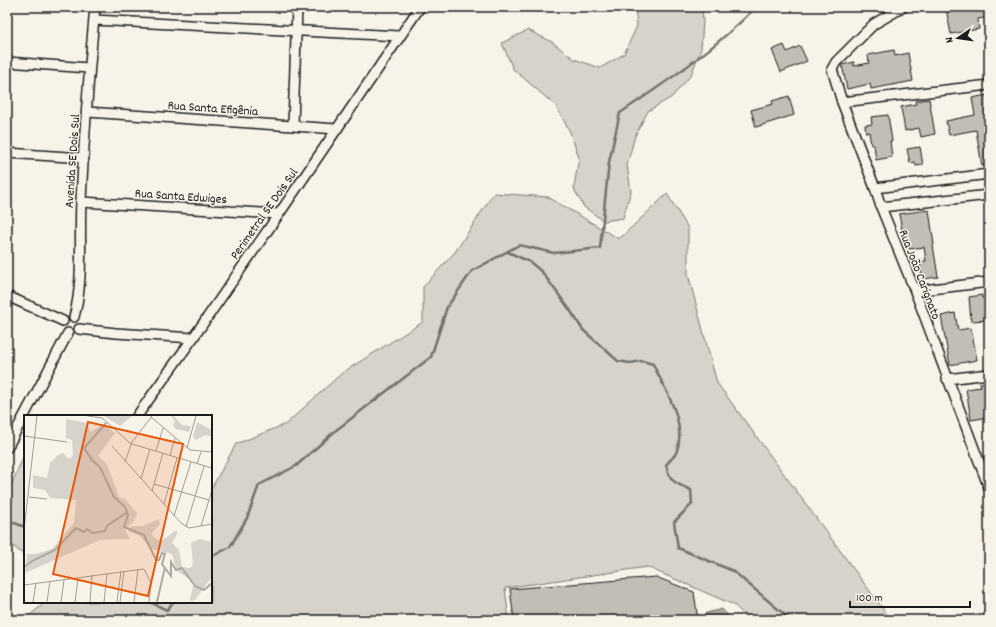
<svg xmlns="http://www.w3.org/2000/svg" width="996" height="627" font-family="Dekko,sans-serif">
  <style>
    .green { fill: #d7d3cb; stroke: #7a7874 }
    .water { fill: #aca9a2; stroke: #72716c }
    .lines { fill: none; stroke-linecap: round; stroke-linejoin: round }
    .stream { stroke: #72716c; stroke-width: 2.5 }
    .building { fill: #c0beb5; stroke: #1c1c1c }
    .minor-casing { stroke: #1c1c1c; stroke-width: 12 }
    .minor { stroke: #f7f3e8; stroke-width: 9 }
    .labels { text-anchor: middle; stroke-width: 3; stroke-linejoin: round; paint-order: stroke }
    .street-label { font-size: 13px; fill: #1c1c1c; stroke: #f7f3e8 }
    .inset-river { fill: none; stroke: #aca9a2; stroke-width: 2 }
    .inset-road { fill: none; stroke: #9f9d96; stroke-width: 1 }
    .view { fill: #e8590c; fill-opacity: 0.15; stroke: #e8590c; stroke-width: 2 }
    .inset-edge { fill: none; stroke: #1c1c1c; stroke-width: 2 }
  </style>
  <rect width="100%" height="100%" fill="#f7f3e8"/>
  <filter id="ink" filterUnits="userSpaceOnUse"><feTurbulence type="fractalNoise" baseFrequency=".025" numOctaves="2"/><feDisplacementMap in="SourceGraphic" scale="8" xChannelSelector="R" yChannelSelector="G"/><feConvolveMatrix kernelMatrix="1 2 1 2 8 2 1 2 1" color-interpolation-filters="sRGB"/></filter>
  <g filter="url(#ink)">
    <g class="green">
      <path d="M635,7H702L703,22L701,49L691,75L672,97L648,111L635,136L627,165L631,191L623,218L604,221L584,207L575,191L574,186L579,158L570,132L556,106L513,69L502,43L528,30L552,42L574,59L600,68L624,54L637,26Z"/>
      <path d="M494,193L548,197L619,239L667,194L688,228V274L717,383L891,620H749L734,605L647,567L505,588L509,620H24L46,602H211V489L236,444L286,424L342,373L423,322V287L455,252Z"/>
      <path d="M25,453V556L7,541V495Z"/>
    </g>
    <path class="water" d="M722,609L732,620H705V616L706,613Z"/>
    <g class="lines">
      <g class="stream">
        <path d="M508,252L530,262L542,272L570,310L583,330L618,361L630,363L642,361L653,364C665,390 688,423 676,453C674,457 669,461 666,465C670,482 675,483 691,490L692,504L674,522L678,548L733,571L791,620"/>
        <path d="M7,520L25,527"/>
        <path d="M211,557L230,547L247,518L259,485L296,466L335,431L431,357L447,307L472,271L519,245L554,253L600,248L609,162L620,113C668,81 716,48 756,7"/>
        <path d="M150,602L167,610L173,602"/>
      </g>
    </g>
    <g class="building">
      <path d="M956,7H989V17L978,19L979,29L951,34L946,9Z"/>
      <path d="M784,45L787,52L800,46L807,61L781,72L772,50Z"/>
      <path d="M894,50L895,56L908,53L913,81L871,89L870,84L847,89L842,65L854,62V66L869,63L868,55Z"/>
      <path d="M987,95L989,106V165L982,166L976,130L949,135L946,121L975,115L972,98Z"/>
      <path d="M789,96L794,115L756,127L751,110L773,104L772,101Z"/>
      <path d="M929,99L935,134L921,137L919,128L905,131L901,107L916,104L915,101Z"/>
      <path d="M888,115L892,141H890L892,157L876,160L874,145H871L869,132L866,133L865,125L872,124L871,117Z"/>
      <path d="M920,147L923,165L916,166L915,162L910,163L907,149Z"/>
      <path d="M929,210L934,245H933L938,277L922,279L920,262L926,261L924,247L909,249L906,230H902L899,214Z"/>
      <path d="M982,295V298L989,297V320L971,321L969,297Z"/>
      <path d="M955,313L958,330L971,328L977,360L950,365L941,316Z"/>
      <path d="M989,382V417L971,420L966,389L981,387L980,383Z"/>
      <path d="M656,577L694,592L698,620H514L510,589Z"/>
    </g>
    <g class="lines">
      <g class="minor-casing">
        <g id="minor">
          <path d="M903,7L874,24L836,62L832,69L842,102L875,188L881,207L915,291L989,488"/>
          <path d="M94,20L399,36"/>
          <path d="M7,62L89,68"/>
          <path d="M842,102L989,85"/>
          <path d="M87,112L337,129"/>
          <path d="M293,125L297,7"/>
          <path d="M7,153L84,158"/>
          <path d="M875,188L989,174"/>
          <path d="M81,202L279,214"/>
          <path d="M881,207L989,195"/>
          <path d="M915,291L989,282"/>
          <path d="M7,296L63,321"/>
          <path d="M74,317C84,281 79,239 81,201C84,137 89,72 95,7"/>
          <path d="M79,329L116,333L193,338"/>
          <path d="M947,379L989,374"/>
          <path d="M137,416L193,338L279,214L420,7"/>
          <path d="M7,448L68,333"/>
        </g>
      </g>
      <use href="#minor" class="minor"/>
    </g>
  </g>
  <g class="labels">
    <g class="street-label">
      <text transform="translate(213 107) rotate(4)" y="5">Rua Santa Efigênia</text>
      <text transform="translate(71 161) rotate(-86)" y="5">Avenida SE Dois Sul</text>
      <text transform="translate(181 195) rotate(4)" y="5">Rua Santa Edwiges</text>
      <text transform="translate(263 213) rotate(-55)" y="5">Perimetral SE Dois Sul</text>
      <text transform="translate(921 274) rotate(69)" y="5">Rua João Carignato</text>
    </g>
  </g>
  <g transform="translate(24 415)">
    <rect width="188" height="188" fill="#f7f3e8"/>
    <path d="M80,1H108L96,11ZM147,1H150L158,10L167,11L165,17L152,14L149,11L151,6ZM42,4L62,8L67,17L79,9L91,18L74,41L83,49L95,82L101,84L113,98L110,106L101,115L106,124L76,125L1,158L3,139H12L28,134L50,108L52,85L26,83L21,75L9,73V60L23,63L26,48L34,40L39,38L45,44L49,41L48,25L42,23ZM173,7L188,15V22L182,20L171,25L169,21ZM135,104L136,109L128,118L129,122L137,126L151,116L154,117L148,128L155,135L158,152L166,153L169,149L167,128L176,124L188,127V162L171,185L166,186V184L170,167L153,156L148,139L127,134L116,121L104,116L107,111H119Z" fill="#d7d3cb"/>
    <path class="inset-river" d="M82,8L60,33L68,45L76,52L90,82L101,92L104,100L100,112L120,120L132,145H135L138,138L141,139L138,149L147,161V147L152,155L158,153L171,171L180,175L188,168M0,152L8,146L31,135L52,113L60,117L63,114L69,118L81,116L83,111L102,98M133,187L141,152"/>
    <path class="inset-road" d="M64,1L78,3L106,28M127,2L166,35L188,37M0,21L43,27M108,27L128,1M108,29L188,53M88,31L157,108L165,113L188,109M163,33L172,1M132,36L139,13M146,40L151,23M101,47L108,27L106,29M173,49L177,37M117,64L126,34M130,69L185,85M128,76L139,38M5,82L23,84M140,89L153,43M150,101L167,47M177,111L188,75M162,112L180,51M0,115L13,1M0,170L120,154L127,168L125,187M9,187L12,168M23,187L26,166M37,187L40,165M51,187L54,163M66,187L68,160M80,187L83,159M93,187L97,156M96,187L100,156M110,187L114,154"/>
    <path class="view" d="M64,7L159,29L124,181L29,159Z"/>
    <rect width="188" height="188" class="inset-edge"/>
  </g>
  <rect width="996" height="627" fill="none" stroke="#f7f3e8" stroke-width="24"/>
  <rect x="12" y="12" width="972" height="603" fill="none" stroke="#1c1c1c" stroke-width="1.5" filter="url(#ink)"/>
  <g transform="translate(958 38) rotate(257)" stroke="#f7f3e8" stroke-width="3" paint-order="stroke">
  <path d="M0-3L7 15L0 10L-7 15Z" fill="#1c1c1c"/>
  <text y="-6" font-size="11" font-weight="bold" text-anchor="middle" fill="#1c1c1c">N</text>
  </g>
  <path d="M850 601v6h120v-6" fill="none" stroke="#1c1c1c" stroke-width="2"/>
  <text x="856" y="601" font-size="12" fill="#1c1c1c" stroke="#f7f3e8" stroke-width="3" paint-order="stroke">100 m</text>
</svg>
